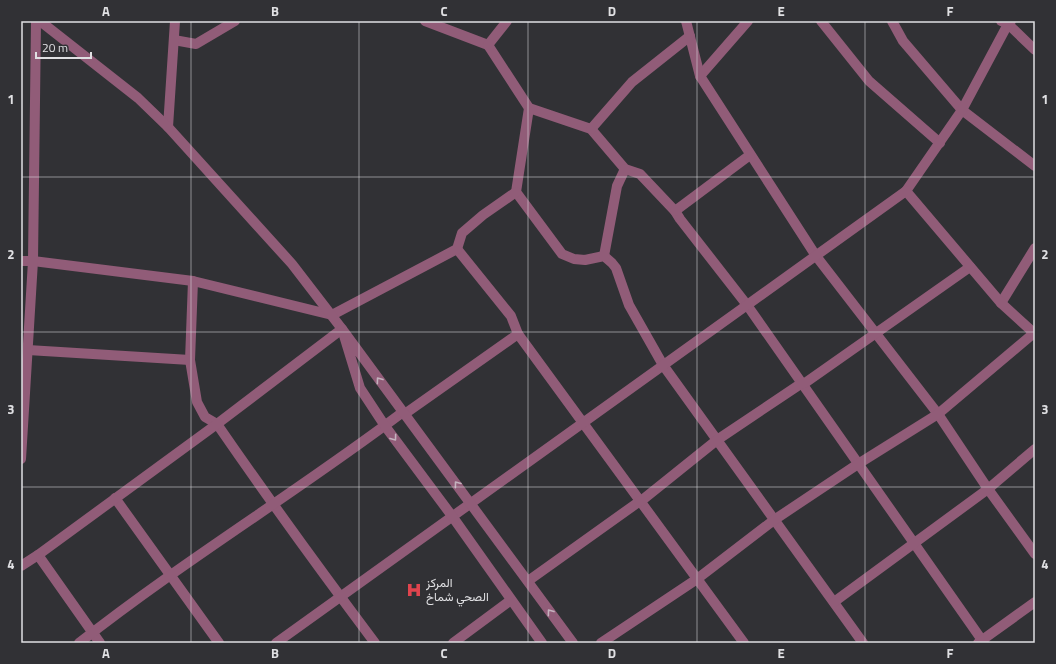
<svg xmlns="http://www.w3.org/2000/svg" width="1056" height="664" font-family="'Titillium Web',Vazirmatn,sans-serif">
  <style>
    .lines { fill: none; stroke-linecap: round; stroke-linejoin: round }
    .minor { stroke: #915c78; stroke-width: 10 }
    .oneway { stroke: #c4b2be }
    .grid { fill: none; stroke: #e0e0e3; stroke-width: 1; stroke-opacity: 0.55 }
    .labels { text-anchor: middle; stroke-width: 3.5; stroke-linejoin: round; paint-order: stroke }
    .poi-label { font-size: 12px; fill: #e0e0e3; stroke: #313135; text-anchor: start }
    .neatline { fill: none; stroke: #e0e0e3; stroke-width: 1.5 }
    .grid-label { font-size: 13px; text-anchor: middle; font-weight: bold; fill: #e0e0e3 }
  </style>
  <rect width="100%" height="100%" fill="#313135"/>
  <g class="lines">
    <g class="minor">
      <path d="M425,21L488,45"/>
      <path d="M507,21L488,45L529,108L516,192L562,254L574,259L585,260L604,256L612,263L616,268L629,305L663,365L863,643"/>
      <path d="M686,21L700,76L816,256L938,414L988,489L1035,554"/>
      <path d="M821,21L869,81L940,143"/>
      <path d="M892,21L903,41L962,110L1035,166"/>
      <path d="M1001,21L1008,24L1035,50"/>
      <path d="M174,40L196,44L235,21"/>
      <path d="M700,76L748,21"/>
      <path d="M529,108L591,129L625,169L640,174L675,211L680,219L747,305L984,643"/>
      <path d="M168,127L175,21"/>
      <path d="M591,129L632,82L690,36"/>
      <path d="M906,191L962,110L1008,24L1011,21"/>
      <path d="M675,211L750,155"/>
      <path d="M457,249L511,316L518,334L744,643"/>
      <path d="M604,256L617,186L625,169"/>
      <path d="M21,261H33L193,281L332,315L457,249L462,233L483,215L516,192"/>
      <path d="M193,281L190,360L197,402L205,417L217,424C268,498 321,571 375,643"/>
      <path d="M1001,303L1035,248"/>
      <path d="M28,350L190,360"/>
      <path d="M21,459L33,261L36,21"/>
      <path d="M115,498L219,643"/>
      <path d="M38,555L100,643"/>
      <path d="M21,566L38,555L217,424L342,329L292,264L168,127L138,98L40,21"/>
      <path d="M528,581L640,501H641L717,440L802,383H805L970,267"/>
      <path d="M834,602L988,489L1035,449"/>
      <path d="M79,643C183,561 297,492 403,412L406,413L518,334"/>
      <path d="M276,643L906,191L1001,303L1035,334"/>
      <path d="M453,643L511,600"/>
      <path d="M542,643L452,516L385,426L360,388L342,329L573,643"/>
      <path d="M601,643L697,579L774,520L858,464L938,414L1034,333"/>
      <path d="M978,643L1035,602"/>
    </g>
  </g>
  <defs><path id="oneway-chevron" d="M-2-3.5L2.5 0L-2 3.5" fill="none" stroke-width="1.6" stroke-linecap="round" stroke-linejoin="round"/></defs>
  <g class="oneway">
    <use href="#oneway-chevron" transform="translate(379 380) rotate(-126)"/>
    <use href="#oneway-chevron" transform="translate(394 438) rotate(54)"/>
    <use href="#oneway-chevron" transform="translate(457 484) rotate(-127)"/>
    <use href="#oneway-chevron" transform="translate(550 612) rotate(-126)"/>
  </g>
  <path class="grid" d="M191,21V643M359,21V643M528,21V643M697,21V643M865,21V643M21,177H1035M21,332H1035M21,487H1035"/>
  <defs>
    <g id="hospital-bare" transform="scale(1.2)"><path d="M-5-5h3v3.5h4V-5h3V5h-3V1.5h-4V5h-3Z" fill="#e0444e" stroke="#313135" stroke-width="2.5" paint-order="stroke"/></g>
  </defs>
  <g fill-rule="evenodd">
    <use href="#hospital-bare" x="414" y="590"/>
  </g>
  <g class="labels">
    <g class="poi-label">
      <text x="426" y="587">المركز<tspan x="426" dy="14">الصحي شماخ</tspan></text>
    </g>
  </g>
  <rect width="1056" height="664" fill="none" stroke="#313135" stroke-width="44"/>
  <path d="M36 52v6h55v-6" fill="none" stroke="#e0e0e3" stroke-width="2"/>
  <text x="42" y="52" font-size="12" fill="#e0e0e3" stroke="#313135" stroke-width="3" paint-order="stroke">20 m</text>
  <rect x="22" y="22" width="1012" height="620" class="neatline"/>
  <g class="grid-label">
    <text x="106" y="16">A</text>
    <text x="275" y="16">B</text>
    <text x="444" y="16">C</text>
    <text x="612" y="16">D</text>
    <text x="781" y="16">E</text>
    <text x="950" y="16">F</text>
    <text x="11" y="104">1</text>
    <text x="1045" y="104">1</text>
    <text x="11" y="259">2</text>
    <text x="1045" y="259">2</text>
    <text x="11" y="414">3</text>
    <text x="1045" y="414">3</text>
    <text x="11" y="569">4</text>
    <text x="1045" y="569">4</text>
    <text x="106" y="658">A</text>
    <text x="275" y="658">B</text>
    <text x="444" y="658">C</text>
    <text x="612" y="658">D</text>
    <text x="781" y="658">E</text>
    <text x="950" y="658">F</text>
  </g>
</svg>
